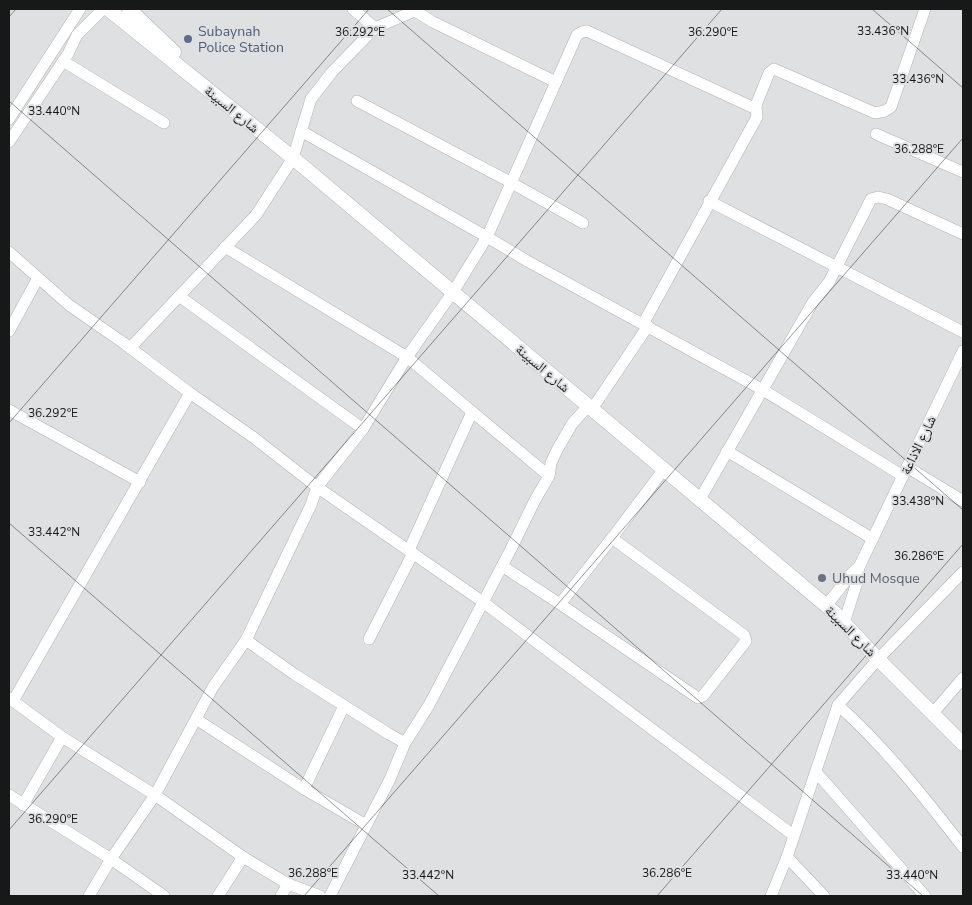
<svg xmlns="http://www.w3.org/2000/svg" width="972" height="905" font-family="'Nunito Sans','Noto Naskh Arabic',sans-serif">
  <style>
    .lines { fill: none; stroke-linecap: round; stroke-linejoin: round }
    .minor-casing { stroke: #b1b2b4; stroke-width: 12 }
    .major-casing { stroke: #b1b2b4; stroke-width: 15 }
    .minor { stroke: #fff; stroke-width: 11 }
    .major { stroke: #fff; stroke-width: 14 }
    .ticks { fill: none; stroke: #171818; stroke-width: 1; stroke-opacity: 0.45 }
    .service-dot { fill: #5c6f8a; stroke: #dfe0e2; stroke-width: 2 }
    .worship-dot { fill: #6b7280; stroke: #dfe0e2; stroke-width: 2 }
    .labels { text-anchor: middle; stroke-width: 4; stroke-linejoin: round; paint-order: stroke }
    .service-label { font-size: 14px; fill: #4e5e75; stroke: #dfe0e2; text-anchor: start }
    .street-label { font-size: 14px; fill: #171818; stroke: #dfe0e2 }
    .worship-label { font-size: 14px; fill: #5b616d; stroke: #dfe0e2; text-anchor: start }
    .ticks-label { font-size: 12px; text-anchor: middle; fill: #171818; stroke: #dfe0e2; stroke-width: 4; stroke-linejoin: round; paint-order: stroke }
  </style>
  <rect width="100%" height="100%" fill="#dfe0e2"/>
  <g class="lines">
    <g class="minor-casing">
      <g id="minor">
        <path d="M353,9L375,28"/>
        <path d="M415,11L433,22L556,82"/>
        <path d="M63,61L164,123"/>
        <path d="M357,101L510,182L583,223"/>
        <path d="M9,119L80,9"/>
        <path d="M301,131L487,237L577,35L582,32L587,31L752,107L756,105L769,73L774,69L875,113L885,111L891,107L925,9"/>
        <path d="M876,134L963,172"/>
        <path d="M9,142L68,54L77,35L102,10"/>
        <path d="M709,201L963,332"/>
        <path d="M225,247L407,357L453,292L487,237L529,262L763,390L903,476"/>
        <path d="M9,252L69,305L125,344L190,393L253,437L317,487L483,602L793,835"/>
        <path d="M179,296L363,429"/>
        <path d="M643,324L757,117L756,105"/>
        <path d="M9,331L38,278"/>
        <path d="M130,348L256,215L293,158L311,99L332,72L375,28L419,9"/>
        <path d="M592,409L648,326"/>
        <path d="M9,410L140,482"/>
        <path d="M727,451L873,539"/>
        <path d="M907,467L963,501"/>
        <path d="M700,499L813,302L829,282L871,199L878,197L887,199L963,234"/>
        <path d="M612,538L664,469"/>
        <path d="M409,550L472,412"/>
        <path d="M502,566L560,604L698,698L703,696L746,641L744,635L612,538L560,604"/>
        <path d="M826,606L852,573L859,567"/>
        <path d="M844,623L857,582L859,567L963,351"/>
        <path d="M369,639L413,553"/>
        <path d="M9,698L62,737L155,795L243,857L288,884L320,896"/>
        <path d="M13,701L190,393"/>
        <path d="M838,705C885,747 924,797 963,847"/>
        <path d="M933,713L963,678"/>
        <path d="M196,719L304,789L366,825"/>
        <path d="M405,743L389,734L294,674L246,640L311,505L317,487L363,429L407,357L549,476"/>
        <path d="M816,772L925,896"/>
        <path d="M304,789L344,706"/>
        <path d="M9,795L111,859L164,896"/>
        <path d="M23,805L62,737"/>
        <path d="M787,857L824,896"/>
        <path d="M89,896L111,859L155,795L213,687L246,640"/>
        <path d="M218,896L243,857"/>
        <path d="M281,896L288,884"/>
        <path d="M330,896L390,779L405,743L429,705L511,549L535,500L549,476L551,463L557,450L572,424L588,406"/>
        <path d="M771,896L787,857L838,705L878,659L963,572"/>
      </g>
    </g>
    <g class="major-casing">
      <g id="major">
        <path d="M108,9L293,158L835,613L878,659L963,744"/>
        <path d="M129,9L174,52"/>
      </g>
    </g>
    <use href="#minor" class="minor"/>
    <use href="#major" class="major"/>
  </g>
  <path class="ticks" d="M387,9L963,510M872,9L963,88M9,17L16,9M9,101L923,896M9,423L369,9M9,523L439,896M9,830L722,9M304,896L963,138M657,896L963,544"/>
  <circle class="service-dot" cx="188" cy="39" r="5"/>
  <circle class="worship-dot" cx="822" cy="578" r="5"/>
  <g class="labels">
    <g class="service-label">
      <text x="198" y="36">Subaynah<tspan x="198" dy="16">Police Station</tspan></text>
    </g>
    <g class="street-label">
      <text transform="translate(232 109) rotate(39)" y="5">شارع السبينة</text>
      <text transform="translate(543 368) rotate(40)" y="5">شارع السبينة</text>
      <text transform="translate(918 445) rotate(-64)" y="5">شارع الاذاعة</text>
      <text transform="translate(851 631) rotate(45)" y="5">شارع السبينة</text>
    </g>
    <g class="worship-label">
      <text x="832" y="583">Uhud Mosque</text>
    </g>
  </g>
  <g class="ticks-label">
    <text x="883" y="35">33.436°N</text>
    <text x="360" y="36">36.292°E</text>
    <text x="713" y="36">36.290°E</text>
    <text x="918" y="83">33.436°N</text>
    <text x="54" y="115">33.440°N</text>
    <text x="919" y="153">36.288°E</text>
    <text x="53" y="417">36.292°E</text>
    <text x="918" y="505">33.438°N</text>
    <text x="54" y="536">33.442°N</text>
    <text x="919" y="560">36.286°E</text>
    <text x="53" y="823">36.290°E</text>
    <text x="313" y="877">36.288°E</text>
    <text x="667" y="877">36.286°E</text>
    <text x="428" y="879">33.442°N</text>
    <text x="912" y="879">33.440°N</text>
  </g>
  <rect width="972" height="905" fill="none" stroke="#171818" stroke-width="20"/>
</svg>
